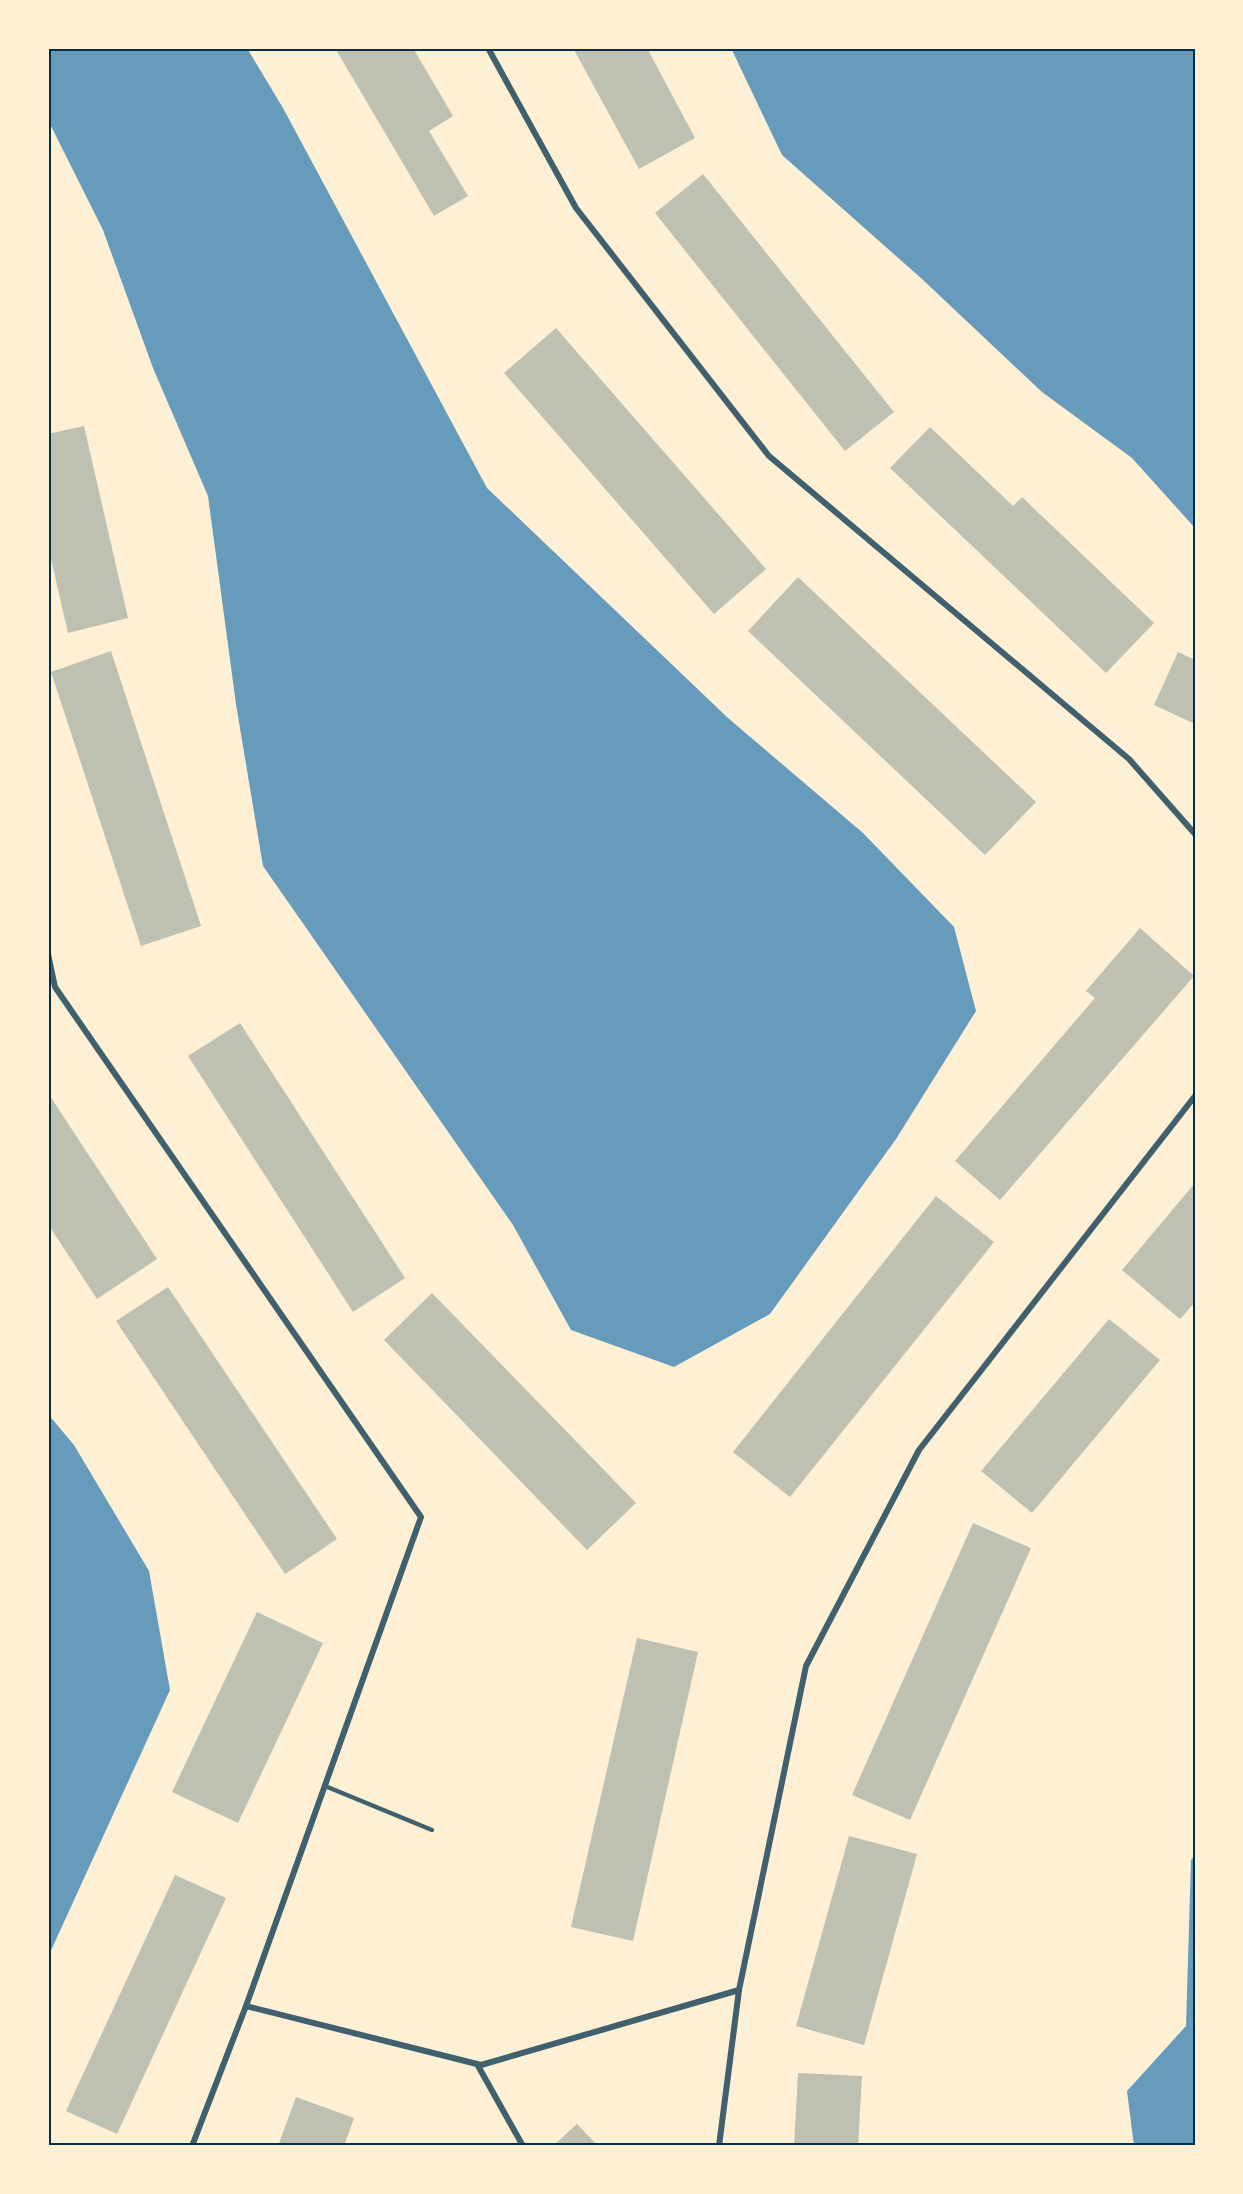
<svg xmlns="http://www.w3.org/2000/svg" width="1243" height="2194" font-family="'IBM Plex Sans',sans-serif">
  <style>
    .water { fill: #669bbc }
    .building { fill: #bec0b2 }
    .lines { fill: none; stroke-linecap: round; stroke-linejoin: round }
    .service { stroke: #3f606c; stroke-width: 4.5 }
    .minor { stroke: #3f606c; stroke-width: 6 }
    .neatline { fill: none; stroke: #003049; stroke-width: 2 }
  </style>
  <rect width="100%" height="100%" fill="#fdf0d5"/>
  <g class="water">
    <path d="M48,48H247L283,108L487,488L728,718L863,833L954,927L976,1011L896,1139L770,1314L674,1367L571,1330L513,1225L263,866L236,704L208,496L153,368L103,230L48,120Z"/>
    <path d="M731,48H1195V528L1132,458L1042,392L922,279L782,155Z"/>
    <path d="M48,1414L74,1445L149,1571L170,1690L48,1957Z"/>
    <path d="M1195,1855V2146H1134L1127,2091L1186,2026L1191,1860Z"/>
  </g>
  <g class="building">
    <path d="M335,48H413L453,116L429,131L468,196L434,216Z"/>
    <path d="M573,48H647L695,138L639,169Z"/>
    <path d="M703,174L894,412L845,451L655,213Z"/>
    <path d="M556,328L766,569L714,614L504,373Z"/>
    <path d="M84,426L128,618L68,633L48,546V434Z"/>
    <path d="M930,427L1013,506L1022,497L1154,623L1106,673L890,468Z"/>
    <path d="M798,577L1036,802L985,855L748,631Z"/>
    <path d="M111,651L201,926L141,946L51,672Z"/>
    <path d="M1178,652L1195,660V724L1154,705Z"/>
    <path d="M1140,928L1194,976L1000,1200L955,1161L1095,998L1086,991Z"/>
    <path d="M240,1023L405,1278L353,1312L188,1056Z"/>
    <path d="M48,1093L157,1259L97,1299L48,1224Z"/>
    <path d="M1195,1183V1302L1180,1319L1122,1270Z"/>
    <path d="M936,1196L994,1242L790,1497L733,1452Z"/>
    <path d="M168,1287L337,1539L285,1574L116,1321Z"/>
    <path d="M432,1293L636,1503L587,1550L384,1340Z"/>
    <path d="M1109,1319L1160,1360L1032,1513L981,1471Z"/>
    <path d="M973,1523L1031,1548L910,1820L852,1795Z"/>
    <path d="M257,1612L323,1643L238,1823L172,1792Z"/>
    <path d="M637,1638L698,1652L633,1941L571,1927Z"/>
    <path d="M849,1836L917,1854L864,2045L796,2026Z"/>
    <path d="M175,1875L226,1898L117,2134L66,2111Z"/>
    <path d="M798,2073L862,2076L858,2146H794Z"/>
    <path d="M296,2097L354,2118L344,2146H278Z"/>
    <path d="M577,2124L598,2146H553Z"/>
  </g>
  <g class="lines">
    <path class="service" d="M325,1786L432,1830"/>
    <g class="minor">
      <path d="M488,48L576,208L769,456L1129,759L1195,834"/>
      <path d="M48,954L55,987L421,1517L246,2006L192,2146"/>
      <path d="M246,2006L481,2065L739,1990"/>
      <path d="M477,2064L523,2146"/>
      <path d="M719,2146L739,1990L806,1666L919,1450L1195,1096"/>
    </g>
  </g>
  <rect width="1243" height="2194" fill="none" stroke="#fdf0d5" stroke-width="99"/>
  <rect x="50" y="50" width="1144" height="2094" class="neatline"/>
</svg>
